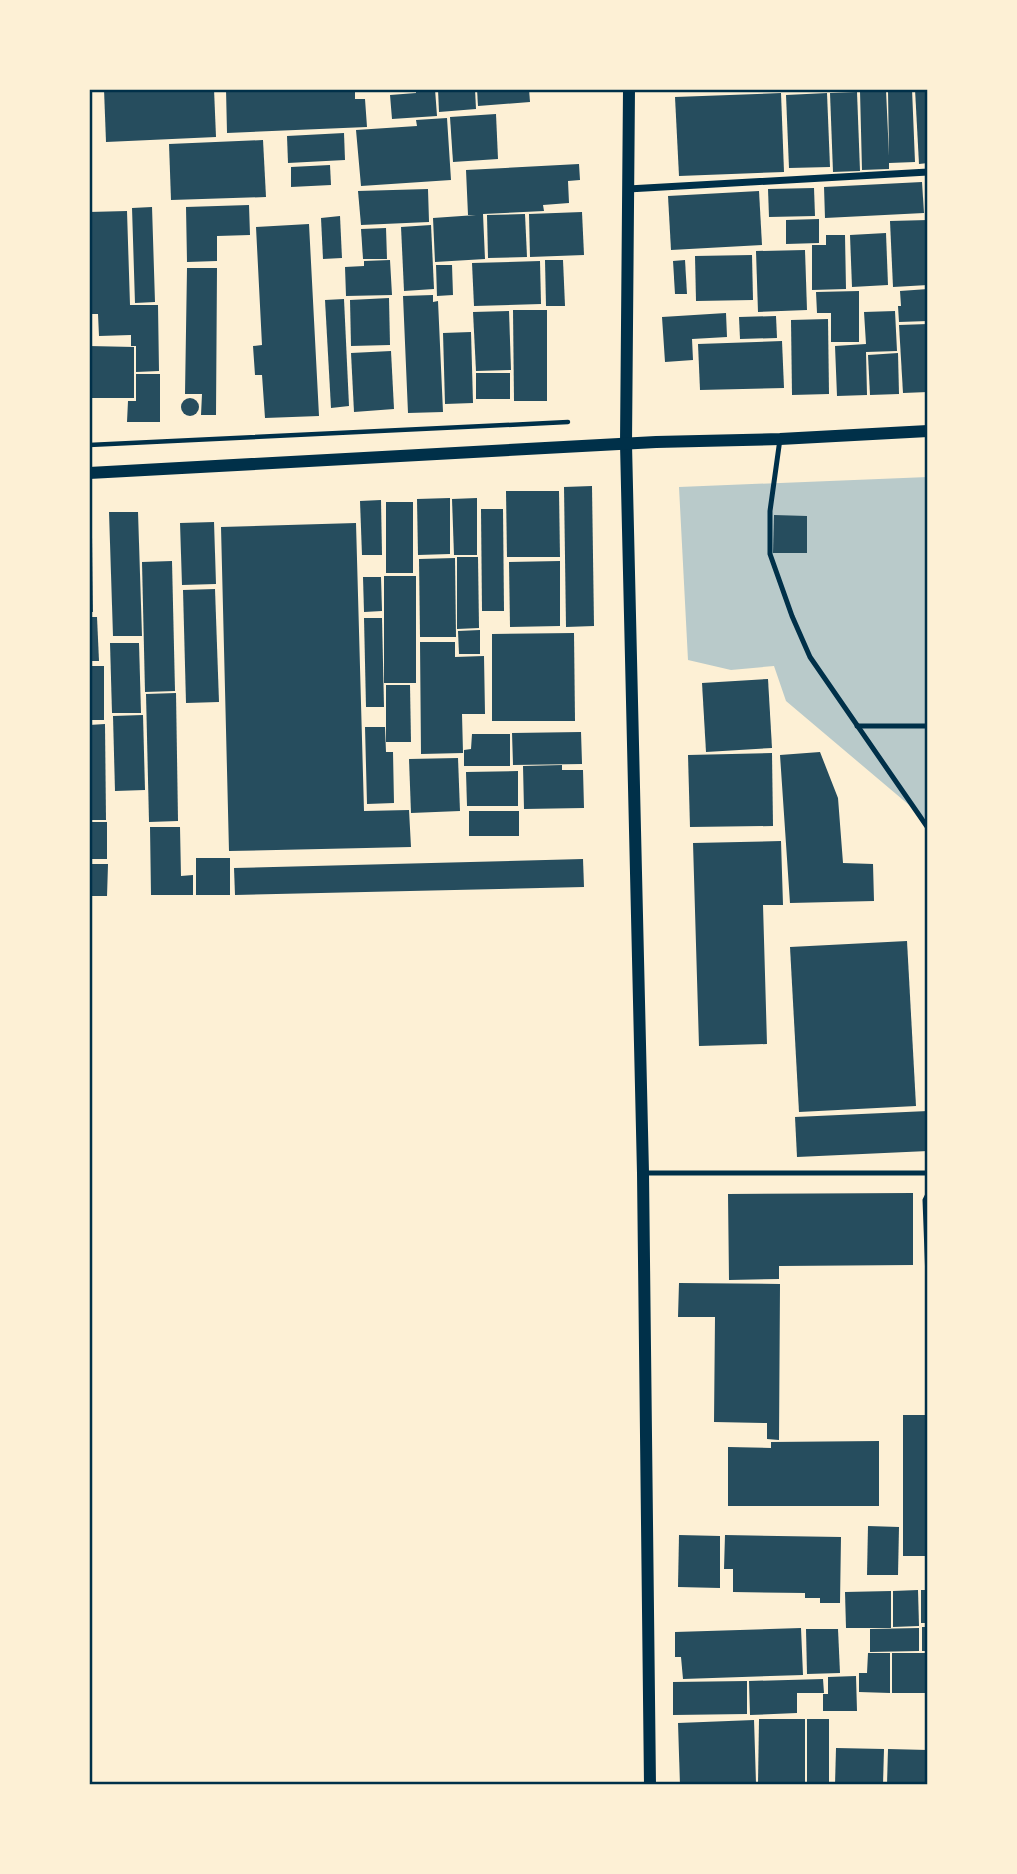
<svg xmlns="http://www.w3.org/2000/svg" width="1017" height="1874" font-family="Jost,sans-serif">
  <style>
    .green { fill: #b9caca }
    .building { fill: #264d5e }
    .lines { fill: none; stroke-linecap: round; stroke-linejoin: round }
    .path { stroke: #003049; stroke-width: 4.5 }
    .service { stroke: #003049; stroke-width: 5 }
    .minor { stroke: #003049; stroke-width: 7 }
    .tertiary { stroke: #003049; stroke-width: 12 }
    .neatline { fill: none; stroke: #003049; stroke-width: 2.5 }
  </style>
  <rect width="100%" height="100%" fill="#fdf0d5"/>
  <path class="green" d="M928,477V821L786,701L774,666L731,670L688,660L679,487Z"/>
  <g class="building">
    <path d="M104,89H214L216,137L106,142Z"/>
    <path d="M226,89H355V99H365L367,127L227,133Z"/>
    <path d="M416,89H435L437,116L392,119L390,95L416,93Z"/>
    <path d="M438,89H475L476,109L439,112Z"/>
    <path d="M477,89H529L530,102L478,106Z"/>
    <path d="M912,89L915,162L889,163V169L862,170L860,91L886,90L889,156L888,90Z"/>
    <path d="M915,89H928V163L919,164Z"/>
    <path d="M857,92L860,171L833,172L830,93Z"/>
    <path d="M781,93L784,172L679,176L675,97Z"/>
    <path d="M827,93L830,167L789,168L786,95Z"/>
    <path d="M496,114L498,159L453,162L450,117Z"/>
    <path d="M447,118L451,180L361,186L356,130L417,126L416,120Z"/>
    <path d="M344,133L345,160L288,163L287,136Z"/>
    <path d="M263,140L266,197L171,200L169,144Z"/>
    <path d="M579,164L580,180L568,181L569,203L543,205L544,211L483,214L485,259L435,262L433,218L476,215H468L466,170Z"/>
    <path d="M330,165L331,185L291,187V167Z"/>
    <path d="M922,182L924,213L825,218L824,187Z"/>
    <path d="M814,188L815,216L769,217L768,189Z"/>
    <path d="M428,189L429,222L361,225L358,191Z"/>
    <path d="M759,191L762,245L671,250L668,196Z"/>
    <path d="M249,205L250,235L217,236V261L187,262L186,207Z"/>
    <path d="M152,207L155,302L135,303L132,208Z"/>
    <path d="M127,211L130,305H158L159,371L136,372V346H131V335L99,336L98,314H89V212Z"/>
    <path d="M582,212L584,255L530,257L529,214Z"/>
    <path d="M525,214L527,257L488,258L487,215Z"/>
    <path d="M340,216L342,258L323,259L321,218Z"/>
    <path d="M819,219V243L786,244V220Z"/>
    <path d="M928,220V285L893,287L890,221Z"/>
    <path d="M309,224L319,416L265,418L262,375H255L253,346L262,345L256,227Z"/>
    <path d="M431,225L434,289L404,291L401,227Z"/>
    <path d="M386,228L387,259H363L361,229Z"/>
    <path d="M886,233L888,285L852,287L850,235Z"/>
    <path d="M826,235H845L846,289L812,290V245H826Z"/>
    <path d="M805,250L807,310L758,312L756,251Z"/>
    <path d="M752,255L753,300L696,301L695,256Z"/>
    <path d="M390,260L392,295L346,296L345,267L364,266V261Z"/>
    <path d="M545,260H563L565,306H546Z"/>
    <path d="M685,260L687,294H675L673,261Z"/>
    <path d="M540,261L541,304L474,306L472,263Z"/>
    <path d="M436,265H452L453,295L437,296Z"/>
    <path d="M187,268H217L216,415H201L202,394H185Z"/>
    <path d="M928,289V321L899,322L898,306H901L900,291Z"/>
    <path d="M859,291V342H831V313H817L816,292Z"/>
    <path d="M433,295V302L438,301L443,412L408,413L403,296Z"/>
    <path d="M389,298L390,345L351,346L350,300Z"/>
    <path d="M344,299L349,406L331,408L325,300Z"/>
    <path d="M513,310H547V401H514Z"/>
    <path d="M509,311L511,370L476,371L473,312Z"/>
    <path d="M895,311L897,351L866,352L867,395L837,396L835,346L866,344L864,312Z"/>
    <path d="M726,313L727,337L692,339L693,360L665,362L662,317Z"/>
    <path d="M776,316L777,338L740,339L739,317Z"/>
    <path d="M828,319L829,394L792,395L791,320Z"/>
    <path d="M928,324V392L903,393L899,325Z"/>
    <path d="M471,332L473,403L445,404L443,333Z"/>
    <path d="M782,341L784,388L700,390L698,344Z"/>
    <path d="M89,346L134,347V398H89Z"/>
    <path d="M391,351L394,409L354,412L351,353Z"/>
    <path d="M898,353L899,394L870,395L868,355Z"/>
    <rect x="476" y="373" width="34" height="26"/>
    <path d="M136,374H160V422H127L128,401H136Z"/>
    <circle cx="190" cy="407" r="9"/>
    <path d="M592,486L594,626L566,627L564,487Z"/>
    <path d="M506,491H559L560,557H507Z"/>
    <path d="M450,498V554L418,555L417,499Z"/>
    <path d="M477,498V555H454L452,499Z"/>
    <path d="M381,500L382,555H362L360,501Z"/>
    <rect x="386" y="502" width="27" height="71"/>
    <path d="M481,509H503L504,611H482Z"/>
    <path d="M109,512H138L142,636H113Z"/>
    <path d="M774,515L807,516V553H773Z"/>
    <path d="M214,522L216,584L182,585L180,523Z"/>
    <path d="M356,523L364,811L409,810L411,847L229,851L221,527Z"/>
    <path d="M89,536H92L93,612H89Z"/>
    <path d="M457,557H478L479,628L457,629Z"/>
    <path d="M455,558L456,637H420L419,559Z"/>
    <path d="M172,561L175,691L145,692L142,562Z"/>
    <path d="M560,561V626L510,627L509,562Z"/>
    <rect x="384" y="576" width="32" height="107"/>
    <path d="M363,577H381L382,611L364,612Z"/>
    <path d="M215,589L219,702L186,703L183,590Z"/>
    <path d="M89,617H97L99,661H89Z"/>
    <path d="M364,618H382L384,707H366Z"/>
    <path d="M480,630V654H459L458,631Z"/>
    <path d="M574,633L575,721H492V634Z"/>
    <path d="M420,642H455V657L484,656L485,714H462L463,753L421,754Z"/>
    <path d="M110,643H139L141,713H112Z"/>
    <rect x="89" y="666" width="15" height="54"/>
    <path d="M768,679L772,748L706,752L702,683Z"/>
    <path d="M386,685H410L411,742H386Z"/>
    <path d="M176,693L178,821L149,822L146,694Z"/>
    <path d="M143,715L145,790L115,791L113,716Z"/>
    <path d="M105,724L106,820H89V725Z"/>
    <path d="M365,727H385L386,752H393L394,803L367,804Z"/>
    <path d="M581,732L582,764L513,765L512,733Z"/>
    <path d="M472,734H510V766H464V750L471,749Z"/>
    <path d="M820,752L838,798L843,863L873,864L874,901L790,903L780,755Z"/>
    <path d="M772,753L773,826L690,827L688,755Z"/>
    <path d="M458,758L460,811L411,813L409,759Z"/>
    <path d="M562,765V770H583L584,808L524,809L523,766Z"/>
    <path d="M518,771V806H467L466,772Z"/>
    <rect x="469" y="811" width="50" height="25"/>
    <rect x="89" y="822" width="18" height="37"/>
    <path d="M150,827H180L181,876L193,875V895H151Z"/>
    <path d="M781,841L783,905H763L767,1044L699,1046L693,843Z"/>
    <rect x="196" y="858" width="34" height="37"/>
    <path d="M583,859L584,887L235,895L234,868Z"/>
    <path d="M89,864H108L107,896H89Z"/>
    <path d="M907,941L916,1106L799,1112L790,947Z"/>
    <path d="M928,1111V1151L797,1157L795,1117Z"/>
    <path d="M913,1193V1265L779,1266V1279L729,1280L728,1194Z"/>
    <path d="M679,1283L780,1284L779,1440L767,1439V1423L714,1422L715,1317H678Z"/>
    <rect x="903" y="1415" width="25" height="141"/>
    <path d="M879,1441V1506H728V1447L771,1448V1442Z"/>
    <path d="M868,1526L899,1527L898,1575H867Z"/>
    <path d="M679,1535L720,1536V1588L678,1587Z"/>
    <path d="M725,1535L841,1537L840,1603H820V1598H805V1593L733,1592V1569H724Z"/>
    <path d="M918,1590L919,1626L893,1627V1591Z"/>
    <rect x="921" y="1590" width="7" height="33"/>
    <path d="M891,1591V1628H846L845,1592Z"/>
    <rect x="922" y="1627" width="6" height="24"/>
    <path d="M801,1628L803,1675L683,1679L681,1657H675V1632Z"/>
    <path d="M919,1628V1651L870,1652V1629Z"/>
    <path d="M806,1629H838L840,1673L807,1674Z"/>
    <path d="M868,1653H890V1693L859,1692V1673H867Z"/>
    <rect x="892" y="1653" width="36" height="40"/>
    <path d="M856,1676L857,1711H823V1694H828V1677Z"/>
    <path d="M823,1679L824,1693H797V1713L750,1715L749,1681Z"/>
    <path d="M747,1681V1714L673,1715V1682Z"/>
    <path d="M759,1719H805V1785L758,1784Z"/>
    <rect x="807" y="1719" width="22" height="66"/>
    <path d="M754,1720L756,1783L680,1785L678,1723Z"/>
    <path d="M836,1748L884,1749L883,1785H835Z"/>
    <path d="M888,1749L928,1750V1785H887Z"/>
  </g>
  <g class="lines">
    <path class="path" d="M89,445L568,422"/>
    <g class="service">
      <path d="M780,439L770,511V554L792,616L810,657L928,828"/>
      <path d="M857,726H928"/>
      <path d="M644,1173H928"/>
      <path d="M928,1194L925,1200L928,1279"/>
    </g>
    <path class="minor" d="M628,189L928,172"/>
    <g class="tertiary">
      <path d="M629,89L626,444L643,1173L650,1785"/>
      <path d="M89,473L656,442L780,439L928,431"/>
    </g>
  </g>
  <rect width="1017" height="1874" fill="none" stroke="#fdf0d5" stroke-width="182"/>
  <rect x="91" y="91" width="835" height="1692" class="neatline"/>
</svg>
